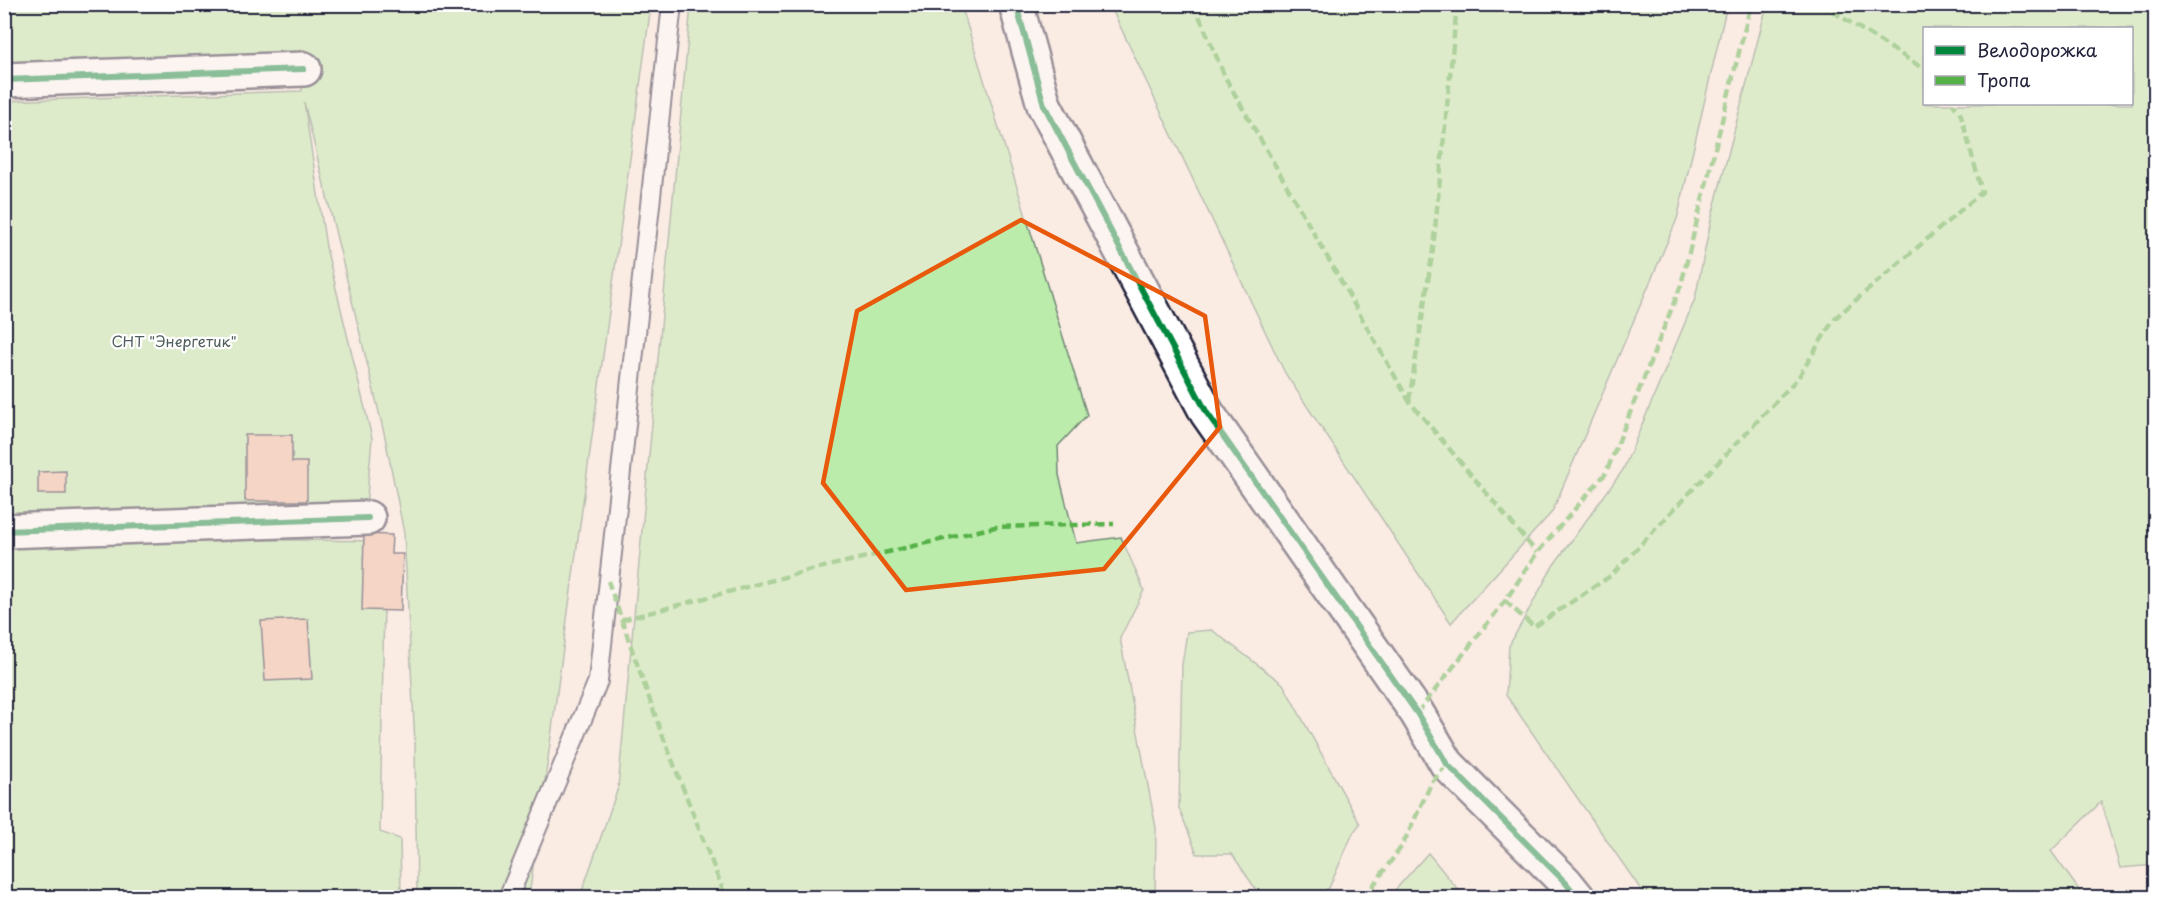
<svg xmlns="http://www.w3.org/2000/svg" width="2160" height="902" font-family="'Playpen Sans',sans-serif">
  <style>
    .green { fill: #bcecac; stroke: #6f8774; stroke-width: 1.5; fill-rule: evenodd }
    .building { fill: #efbba1; stroke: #22223b; stroke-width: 1.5 }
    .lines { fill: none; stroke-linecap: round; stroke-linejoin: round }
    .lane-casing { stroke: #22223b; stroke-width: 22 }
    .street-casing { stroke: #22223b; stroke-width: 38 }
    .secondary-casing { stroke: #22223b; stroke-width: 38 }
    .lane { stroke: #fff; stroke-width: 18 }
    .street { stroke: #fff; stroke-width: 33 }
    .secondary { stroke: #fff; stroke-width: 33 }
    .quiet { stroke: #55b146; stroke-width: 4.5; stroke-dasharray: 9 4.5; stroke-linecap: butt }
    .cycleway-casing { stroke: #fff; stroke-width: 10 }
    .cycleway { stroke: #00873e; stroke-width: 6 }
    .marked { fill: none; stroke: #e8590c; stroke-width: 4.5; stroke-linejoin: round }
    .labels { text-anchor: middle; stroke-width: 4.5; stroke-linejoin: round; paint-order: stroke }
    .park-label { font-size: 15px; fill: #505f5d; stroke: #fff }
  </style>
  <rect width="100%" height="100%" fill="#faebe3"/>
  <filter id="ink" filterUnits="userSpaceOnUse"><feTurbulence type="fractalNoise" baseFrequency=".0167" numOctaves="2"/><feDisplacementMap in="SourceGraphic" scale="12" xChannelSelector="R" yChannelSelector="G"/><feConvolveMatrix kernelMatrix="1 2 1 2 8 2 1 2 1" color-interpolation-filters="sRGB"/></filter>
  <g filter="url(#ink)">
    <g class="green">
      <path d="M4,5H651L529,897H417L415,743L404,533L385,437L304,102L326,247L372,438L366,507L5,519V101L302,91V70L5,74Z"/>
      <path d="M691,5H961L1087,415L1058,446L1059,475L1076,543L1121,537L1144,590L1120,638L1156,828L1155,897H580L618,788Z"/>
      <path d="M1110,5H1727L1677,219L1552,512L1451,623L1285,373Z"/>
      <path d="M1767,5H2155V865L2120,868L2101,802L2051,851L2084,897H1646L1506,695L1509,646L1553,566L1623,470L1695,299L1711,220ZM2132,28V104H1924V28Z"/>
      <path d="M190,539L385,541L380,832L400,839L401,897L5,898V549Z"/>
      <path d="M1212,630L1283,684L1360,824L1353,833L1329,888L1313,897H1261L1232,854H1197L1179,808L1182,665L1187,632Z"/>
      <path d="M1428,853L1464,897H1389Z"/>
    </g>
    <g class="building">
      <path d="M245,435H292V462H307V501H245Z"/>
      <path d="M66,471V494H38V472Z"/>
      <path d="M364,534L392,535L391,554H403L401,611L362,610Z"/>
      <path d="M308,619L312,679L265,681L261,621Z"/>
    </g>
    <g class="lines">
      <g class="lane-casing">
        <path id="lane" d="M508,898L598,681L672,4"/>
      </g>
      <g class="street-casing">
        <g id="street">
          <path d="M4,80L304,69"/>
          <path d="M4,531L368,518"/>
        </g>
      </g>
      <g class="secondary-casing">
        <path id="secondary" d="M1016,4L1044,105L1207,413L1417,713L1447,764L1565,882L1578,898"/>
      </g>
      <use href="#lane" class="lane"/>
      <use href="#street" class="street"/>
      <use href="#secondary" class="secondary"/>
      <g class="quiet">
        <path d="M1194,4L1225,77L1409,401L1537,553"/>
        <path d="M1821,4L1924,69"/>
        <path d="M1409,401L1433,249L1457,4"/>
        <path d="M608,581L660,729L726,898"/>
        <path d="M1505,601L1534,627L1612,575L1798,378L1834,319L1982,192L1961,115L1953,104"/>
        <path d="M622,620L811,570L995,527L1114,524"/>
        <path d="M1417,713L1505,601L1537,553L1606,473L1681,285L1751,4"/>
        <path d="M1364,898L1402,846L1432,782L1447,764"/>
      </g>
      <g class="cycleway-casing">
        <g id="cycleway">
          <path d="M1016,4L1044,105L1207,413L1417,713L1447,764L1565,882L1578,898"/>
          <path d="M4,80L304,69"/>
          <path d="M4,531L368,518"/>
        </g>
      </g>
      <use href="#cycleway" class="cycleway"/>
    </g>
  </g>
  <path d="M0 0H2160V902H0ZM1021,220L1205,316L1220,427L1104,569L906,590L823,483L857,311Z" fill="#faebe3" fill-opacity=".55" fill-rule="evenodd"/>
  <path class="marked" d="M1021,220L1205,316L1220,427L1104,569L906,590L823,483L857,311Z"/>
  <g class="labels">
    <g class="park-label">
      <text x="174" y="347">СНТ "Энергетик"</text>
    </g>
  </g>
  <rect width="2160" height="902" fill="none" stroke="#fff" stroke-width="24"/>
  <rect x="12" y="12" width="2136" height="878" fill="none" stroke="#22223b" stroke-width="2" filter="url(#ink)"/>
  <rect x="1923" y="27" width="210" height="78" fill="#ffffff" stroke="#a7a7b1" stroke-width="1.5"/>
  <rect x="1935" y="46" width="30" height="9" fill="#00873e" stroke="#a7a7b1" stroke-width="1.5"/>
  <text x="1977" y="57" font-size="18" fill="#22223b">Велодорожка</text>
  <rect x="1935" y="76" width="30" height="9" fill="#55b146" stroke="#a7a7b1" stroke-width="1.5"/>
  <text x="1977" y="87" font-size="18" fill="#22223b">Тропа</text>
</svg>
